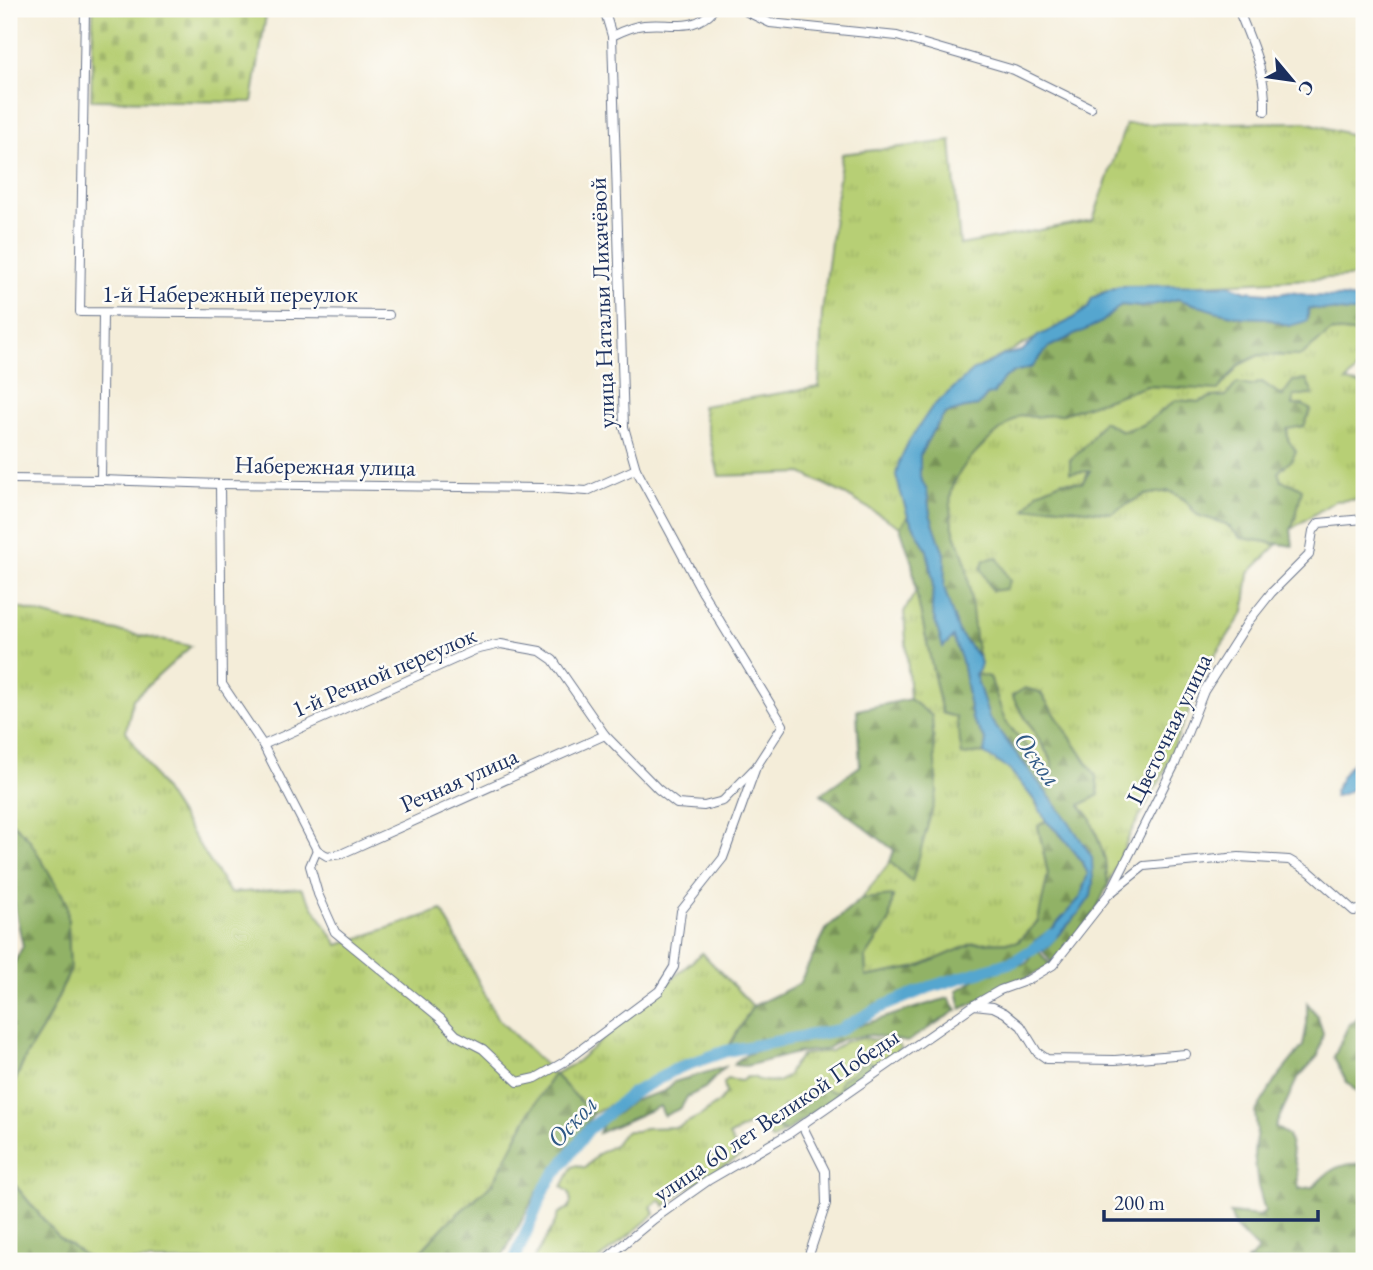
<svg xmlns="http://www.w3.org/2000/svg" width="1373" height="1270" font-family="'EB Garamond',serif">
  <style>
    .grass { fill: url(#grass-tufts); stroke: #697f69; stroke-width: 2 }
    .forest { fill: url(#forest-firs); stroke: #567062; stroke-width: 2 }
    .cemetery { fill: url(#cemetery-stones); stroke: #697f69; stroke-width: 2 }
    .water { fill: #55a6cf; stroke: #386a96; stroke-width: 2 }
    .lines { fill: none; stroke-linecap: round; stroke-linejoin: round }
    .river { stroke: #55a6cf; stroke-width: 12 }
    .minor-casing { stroke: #677289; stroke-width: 10 }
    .minor { stroke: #fff; stroke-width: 8 }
    .labels { text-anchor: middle; stroke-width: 5; stroke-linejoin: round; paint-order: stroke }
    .street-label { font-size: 24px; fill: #1b2f5e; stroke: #fdfcf7 }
    .water-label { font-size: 26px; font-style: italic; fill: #2f5986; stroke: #fdfcf7 }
  </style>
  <defs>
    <pattern id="grass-tufts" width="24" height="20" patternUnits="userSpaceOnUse" patternTransform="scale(1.75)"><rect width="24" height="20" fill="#b7cf74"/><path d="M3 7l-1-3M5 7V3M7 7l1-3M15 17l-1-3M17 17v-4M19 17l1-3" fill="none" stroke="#9db267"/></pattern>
    <pattern id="forest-firs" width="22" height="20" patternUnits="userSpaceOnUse" patternTransform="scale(1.75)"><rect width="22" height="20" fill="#91b266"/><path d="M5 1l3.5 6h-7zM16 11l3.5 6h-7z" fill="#769157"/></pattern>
    <pattern id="cemetery-stones" width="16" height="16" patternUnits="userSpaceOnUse" patternTransform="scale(1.75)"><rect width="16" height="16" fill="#b7cf74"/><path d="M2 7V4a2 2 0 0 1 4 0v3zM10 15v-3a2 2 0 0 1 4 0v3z" fill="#9db267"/></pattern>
  </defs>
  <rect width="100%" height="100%" fill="#fdfcf7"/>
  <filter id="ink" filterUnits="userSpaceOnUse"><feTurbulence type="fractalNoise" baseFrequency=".0143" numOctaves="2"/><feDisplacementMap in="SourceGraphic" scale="14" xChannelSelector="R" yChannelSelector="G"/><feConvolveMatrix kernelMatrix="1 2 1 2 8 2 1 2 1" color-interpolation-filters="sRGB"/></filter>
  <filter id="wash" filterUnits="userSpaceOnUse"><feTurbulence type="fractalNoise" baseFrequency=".00686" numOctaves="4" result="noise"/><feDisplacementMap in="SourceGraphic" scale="28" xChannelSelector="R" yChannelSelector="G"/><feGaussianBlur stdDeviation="1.57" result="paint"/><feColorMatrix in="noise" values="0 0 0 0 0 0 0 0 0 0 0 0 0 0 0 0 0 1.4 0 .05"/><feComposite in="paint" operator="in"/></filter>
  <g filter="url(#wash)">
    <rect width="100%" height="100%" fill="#f4edd9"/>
    <g class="grass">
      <path d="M1305,122L1364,138V276L1108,290L1092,298L1088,308L1067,322L974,370L909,441L899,462L896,475L908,516L900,527L846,495L802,473L719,476L702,406L819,387L822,313L842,154L951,141L960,245L1093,220L1126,124Z"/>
      <path d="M1332,331L1364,334V365H1361L1346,382L1364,385V499L1335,501L1291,529L1296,516L1295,485L1281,481L1278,472L1291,460L1287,428L1310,410L1303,405H1293L1294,395L1307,380L1282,396L1262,382L1226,396L1212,397L1198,402L1176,400L1143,425L1122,431L1103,421L1088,443L1070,460L1090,470L1082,483L1063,481L1038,492L1026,510L1051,506L1111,513L1144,495L1169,491L1184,499L1197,515L1226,524L1241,538L1259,540L1277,545L1249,573L1244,612L1213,658L1179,733L1163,775L1131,832L1108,885C1105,856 1098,827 1080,805L1099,795L1096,776L1040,692L1012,696L1051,760L1054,776L1035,757L1005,721L990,678L975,674L981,663C970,633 971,599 966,568C964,552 955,537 951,521C940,474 987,439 1020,415L1033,417L1063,414L1147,386L1178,387L1229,378L1239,365L1259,355L1300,356Z"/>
      <path d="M916,591L942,713L956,717L963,755C969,754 979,752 985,754C1009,761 1035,800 1046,821L1038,826L1048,874L1038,921L1017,942L974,943L918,967L866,977L865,958L889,922L893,897L861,899L890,862L912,881L932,716L910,699L904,612Z"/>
      <path d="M9,605L68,621L191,646L133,699L126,731L230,893L301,888L338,945L442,910L497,1018L554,1074L574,1064L702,953L753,1006L726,1051L678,1068L593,1114L554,1074L530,1112L493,1183L446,1224L412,1261H93L58,1237L10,1179L9,1165V1095L27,1054L46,1023L70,971L67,903L29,839L9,819Z"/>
      <path d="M864,1038L897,1043L901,1048L842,1093L772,1140L760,1119L729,1136L741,1156L682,1191L665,1206L660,1200L651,1207L655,1214L597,1261H533C541,1245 553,1230 559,1213L569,1208L571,1202L569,1192L562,1187L572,1167L577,1165L585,1168L597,1155L614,1145L622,1135L628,1131H637L644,1128L678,1127L700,1116L718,1103L726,1093L724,1083L728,1079L741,1081L747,1077H753L761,1081L778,1082L787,1076L794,1064L802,1055L831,1051L844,1042Z"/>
    </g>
    <g class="forest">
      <path d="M1178,299L1215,311L1242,317L1266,318L1289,326L1309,308L1349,312H1364V334L1332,331L1300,356L1259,355L1239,365L1218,390L1147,386L1063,414L1033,417L1020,415C996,433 970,453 955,480C950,490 950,506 951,517C952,533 962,548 966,564C972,594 972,625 978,656L959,633L950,607L944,587L945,557L930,514L927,491L920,477V455L932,432L945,414L965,408L978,406L987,395L993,393L1003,379L1014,372L1032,367L1048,347L1102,322L1121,305L1142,307Z"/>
      <path d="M1307,380L1313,395H1294L1293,405H1303L1311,410L1304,426L1287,429L1288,440L1296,451L1292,460L1278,472L1281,481L1295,485L1302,489L1296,516L1291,529L1293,546L1241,538L1226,524L1197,515L1184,499L1169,491L1144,495L1111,513L1051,506L1025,510L1038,492L1063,481L1082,483L1090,471L1070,473V460L1088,443L1103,421L1122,431L1143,425L1176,400L1198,402L1212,397L1226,396L1237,383L1250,386L1262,382L1282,396L1293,381Z"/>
      <path d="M908,516L927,550L933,580L932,611L943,646L953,637L962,661L972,719L986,741L984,753L962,755L956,717L942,713L916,591L912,563L900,527Z"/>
      <path d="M997,557L1010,581L1006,589L992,591L981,569L984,560Z"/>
      <path d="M975,674L990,677L1005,721L1035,757L1053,775L1051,759L1012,696L1025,688L1040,692L1096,776L1099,795L1080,805L1090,817L1105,859L1108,885L1095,912L1052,963L1043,951L1079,913L1093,883L1069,822L989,718Z"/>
      <path d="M910,699L932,716L937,792L912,882L890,862L894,850L821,794L860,766L857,710Z"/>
      <path d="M9,819L29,839L67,903L70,971L46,1023L27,1054L9,1095V973L23,946L9,881Z"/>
      <path d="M1046,821C1063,837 1079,853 1088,874L1081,898L1053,928L1035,941L1015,961L930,987L879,1008L839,1030L726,1051L753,1006L799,984L827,928L861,899L893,896L889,922L865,958L866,977L918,967L974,943L1018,942L1038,921L1048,874L1038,826Z"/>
      <path d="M1037,949L1051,966L961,1009L957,990L966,986L987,971L1027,963Z"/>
      <path d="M949,998L957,1010L907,1042L871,1035L843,1039L824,1050L801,1052L746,1066L733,1065C750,1044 813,1039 840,1031C876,1021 912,1008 949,998Z"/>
      <path d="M1364,1002V1100L1346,1081L1334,1057L1349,1024C1359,1020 1361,1011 1364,1002Z"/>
      <path d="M1307,1003L1317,1015L1323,1033L1318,1056L1297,1079L1275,1127L1288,1135L1297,1171L1299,1189L1313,1187C1329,1170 1340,1162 1364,1164V1261H1245L1250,1259L1258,1250L1235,1227L1230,1213L1260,1216L1265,1211L1258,1186L1254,1153L1257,1130L1255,1113L1276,1079L1303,1046L1307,1024Z"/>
      <path d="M867,1060L874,1064V1069L862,1075L845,1091H840C833,1103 823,1104 813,1112C804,1119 795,1126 785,1132L778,1129L775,1125L783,1106L796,1105L798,1096C809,1090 822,1085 833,1092L838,1091L841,1079C852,1076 857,1066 867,1060Z"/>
      <path d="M725,1067L705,1088L687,1097L681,1108L664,1116L660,1106L599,1133L604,1121L618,1113L632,1101L665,1091L674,1082Z"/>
      <path d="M554,1074L593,1114L537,1192L500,1261H412L446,1224L493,1183L530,1112Z"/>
      <path d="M9,1165L10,1179L58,1237L93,1261H9Z"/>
    </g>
    <path class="cemetery" d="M93,9H267L252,102L91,100Z"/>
    <g class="water">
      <path d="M1229,285L1246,291L1278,294L1291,292L1312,296L1343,297L1364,300V312H1350L1309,308L1307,321L1289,326L1266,318L1242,317L1215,311L1178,299L1142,307L1121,305L1102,322L1049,347L1032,367L1014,372L1003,379L993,394L987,395L978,406L965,408L945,414L932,432L920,455V477L927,491L930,514L945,557L944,587L950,607L959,633L978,656L981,663L979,670L975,674L989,718L1069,822L1092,857L1093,883L1091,896L1079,913L1043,951L1035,941L1053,928L1080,898L1088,874L1082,861L1061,835L1046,821L1036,802L1010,770L984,753L986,741L972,719L962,661L953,637L943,647L932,611L933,580L927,550L908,516L900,490L896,475L899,462L909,441L932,407L974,370L1004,355L1022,351L1038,336L1067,322L1088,308L1092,298L1118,286Z"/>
      <path d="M1364,754C1364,761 1366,771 1363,777C1358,787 1344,795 1334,797C1335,781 1351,762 1364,754Z"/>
    </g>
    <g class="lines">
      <path class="river" d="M514,1261L546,1186L588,1130L631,1094L678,1068L726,1051L839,1030L879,1008L930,987L1015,961L1044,942L1051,935"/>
    </g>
  </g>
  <g filter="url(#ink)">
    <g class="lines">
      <g class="minor-casing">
        <g id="minor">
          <path d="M85,9L80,312L389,315"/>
          <path d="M745,9L747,12L770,23L897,36L1014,70L1091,108"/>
          <path d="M1238,9C1251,41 1267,75 1265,111"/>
          <path d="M612,36C622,31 633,26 644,25C671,22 695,33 714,9"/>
          <path d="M9,479L101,480L220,484L543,488L587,491L636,469"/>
          <path d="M101,480L103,313"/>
          <path d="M220,484L222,684L263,745L317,850L327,856L341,854L605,735"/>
          <path d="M263,745L475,650L501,644L540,651L553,660L605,735L658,789L677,804L704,806L723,801L754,769"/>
          <path d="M317,850L310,866L318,894L335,932L440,1018L456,1035L483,1049L518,1082L536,1078L564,1062L659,991L674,967L681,911L723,858L756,767L783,725L703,593L636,469L624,427L612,36L604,9"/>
          <path d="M1111,891L1175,764L1204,691L1248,622L1271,593L1309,555L1313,531L1319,523L1364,519"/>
          <path d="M974,1005L993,1007L1005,1013L1021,1026L1037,1052L1047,1059L1115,1060L1186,1054"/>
          <path d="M802,1125L825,1171L826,1204L807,1261"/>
          <path d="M603,1261L654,1219L709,1180L790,1133L974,1005L1000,990L1028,980L1053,965L1108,895L1144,866L1239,857L1289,860L1310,872L1354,911L1364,909"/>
        </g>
      </g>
      <use href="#minor" class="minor"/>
    </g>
  </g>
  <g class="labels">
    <g class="street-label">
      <text x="230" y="302">1-й Набережный переулок</text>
      <text transform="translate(602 303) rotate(-92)" y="8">улица Натальи Лихачёвой</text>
      <text transform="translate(325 466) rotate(1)" y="8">Набережная улица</text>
      <text transform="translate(384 672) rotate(-23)" y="8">1-й Речной переулок</text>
      <text transform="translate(1169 729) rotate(-64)" y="8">Цветочная улица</text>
      <text transform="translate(459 780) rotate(-24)" y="8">Речная улица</text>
      <text transform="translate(776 1115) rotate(-34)" y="8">улица 60 лет Великой Победы</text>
    </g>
    <g class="water-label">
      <text transform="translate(1038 759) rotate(54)" y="9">Оскол</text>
      <text transform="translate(572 1121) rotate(-47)" y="9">Оскол</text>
    </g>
  </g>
  <rect width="1373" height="1270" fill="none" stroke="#fdfcf7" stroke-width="35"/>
  <g transform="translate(1292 80) rotate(119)" stroke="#fdfcf7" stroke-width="5" paint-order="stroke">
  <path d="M0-5L12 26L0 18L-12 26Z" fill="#1b2f5e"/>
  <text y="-10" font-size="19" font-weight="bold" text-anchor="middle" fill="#1b2f5e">С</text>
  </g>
  <path d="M1104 1210v10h214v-10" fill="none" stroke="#1b2f5e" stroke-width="3.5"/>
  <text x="1114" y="1210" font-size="21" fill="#1b2f5e" stroke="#fdfcf7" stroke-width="5" paint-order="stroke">200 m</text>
</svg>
